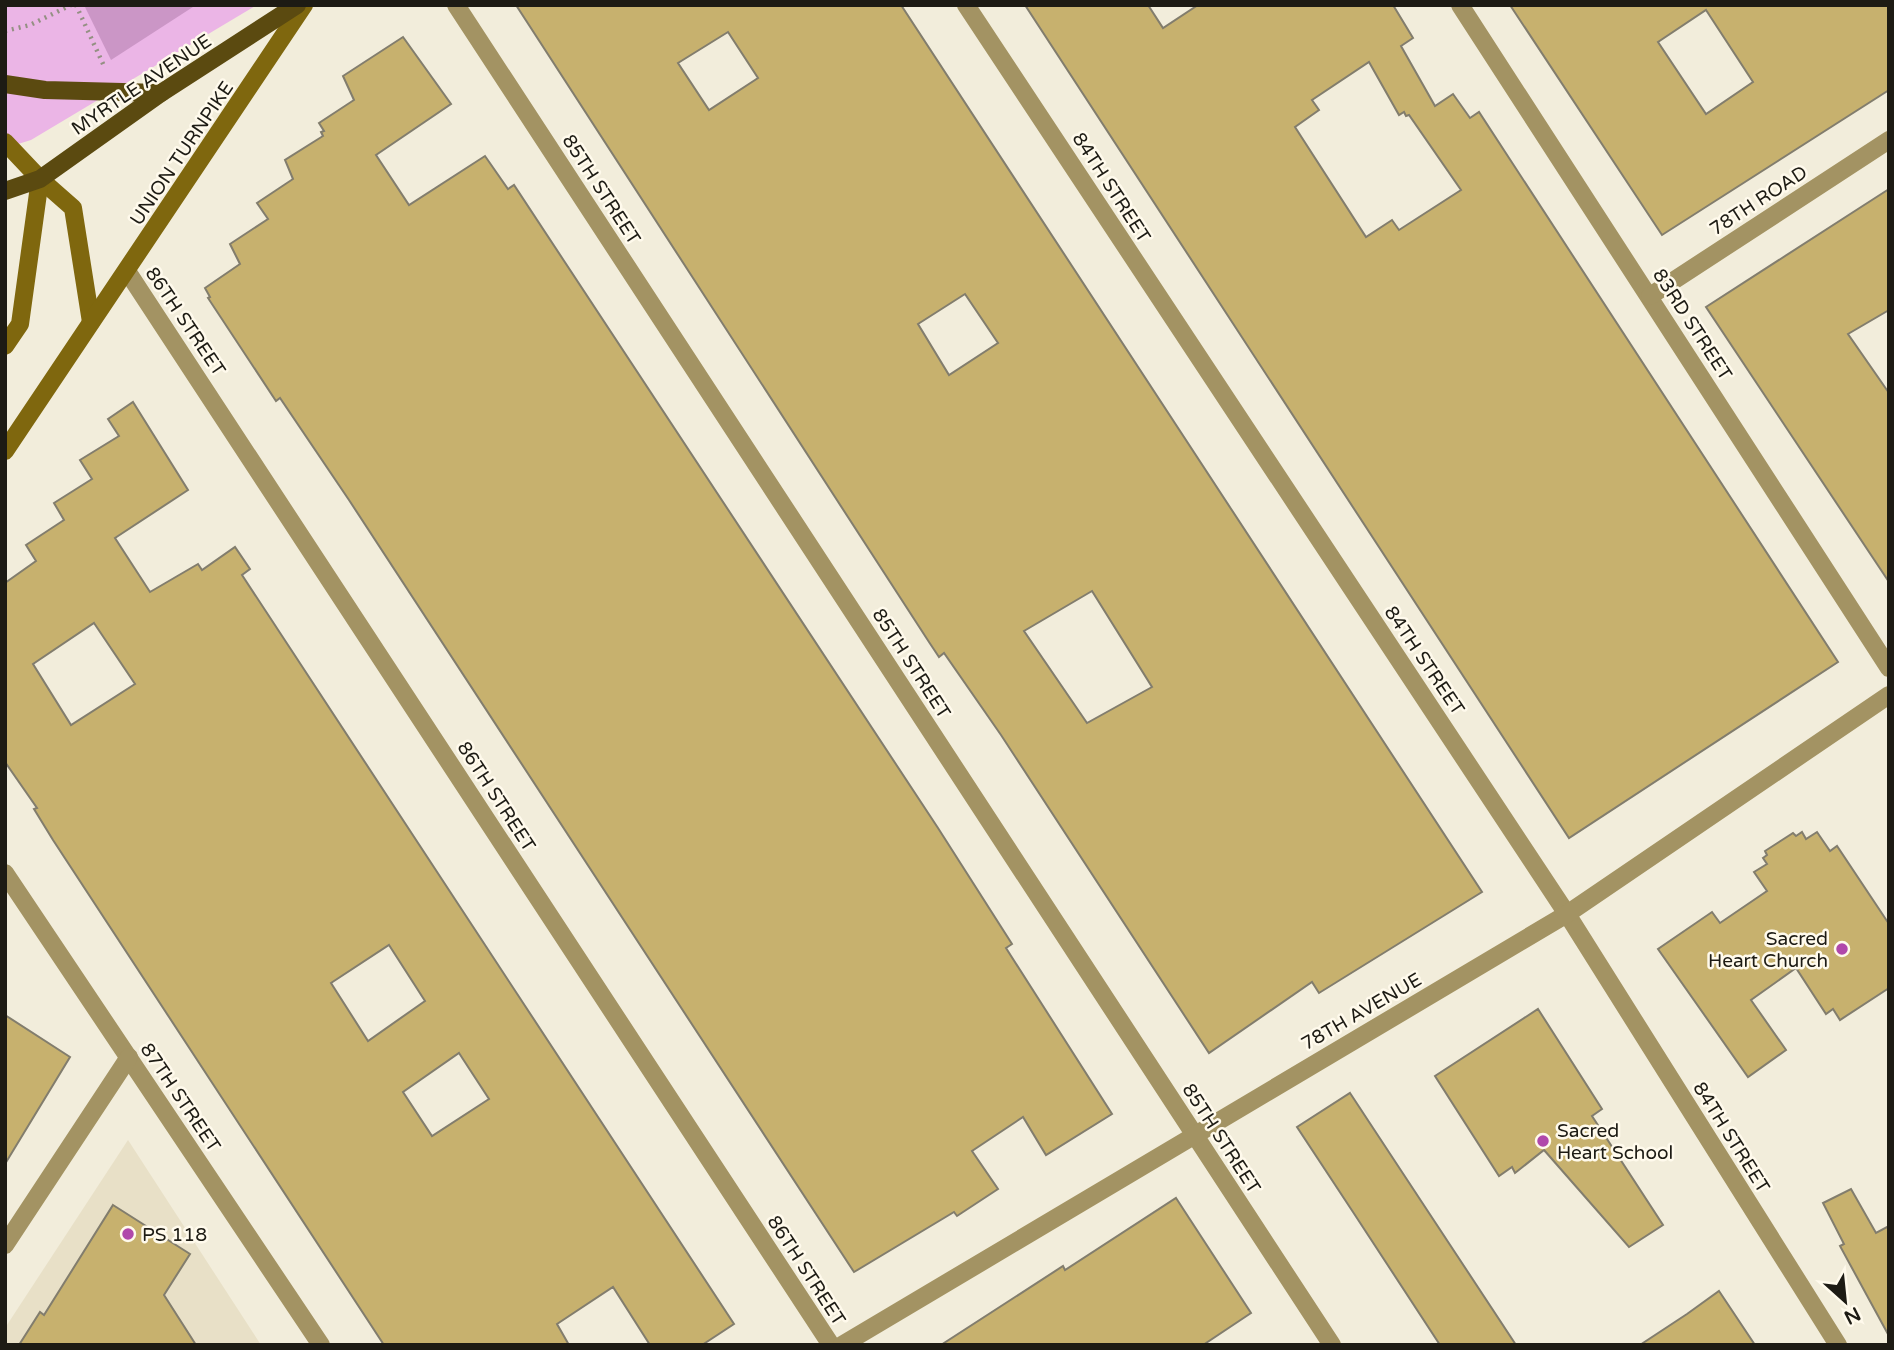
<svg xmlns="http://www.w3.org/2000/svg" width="1894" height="1350" font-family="'Varela Round',sans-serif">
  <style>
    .built { fill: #e8e0c7 }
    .green { fill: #ebb5e6 }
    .forest { fill: #cb96c6 }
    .building { fill: #c7b16e; stroke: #827d6d; stroke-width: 2; fill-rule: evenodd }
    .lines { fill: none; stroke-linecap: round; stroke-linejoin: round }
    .path { stroke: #949083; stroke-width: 4.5; stroke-dasharray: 2 5; stroke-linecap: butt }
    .minor { stroke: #a39363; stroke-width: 18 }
    .secondary { stroke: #7f670e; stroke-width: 18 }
    .primary { stroke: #5b4a10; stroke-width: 18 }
    .poi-dot { fill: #b048ab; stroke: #fffaec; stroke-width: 2.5 }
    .labels { text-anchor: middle; stroke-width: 5; stroke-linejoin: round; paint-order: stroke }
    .street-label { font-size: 19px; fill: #1d1b14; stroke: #fffaec }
    .poi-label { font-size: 19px; fill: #1d1b14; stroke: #fffaec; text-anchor: start }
  </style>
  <rect width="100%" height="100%" fill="#f2eddb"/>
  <path class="built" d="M128,1140L261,1345H5V1328Z"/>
  <path class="green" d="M5,5H257L31,140L5,148Z"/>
  <path class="forest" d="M84,5H196L111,60Z"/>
  <g class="building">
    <path d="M516,5H901L1482,892L1319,993L1312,982L1209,1053L1001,735L944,653L939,657L929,642ZM728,32L758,78L709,110L678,63ZM965,294L998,343L949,375L918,324ZM1092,591L1152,687L1087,723L1024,631Z"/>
    <path d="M1025,5H1148L1163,28L1198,5H1393L1413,38L1401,46L1435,106L1453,94L1470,118L1479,112L1838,662L1569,838ZM1369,62L1399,115L1404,112L1406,116L1409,115L1461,190L1399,230L1392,220L1366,237L1295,127L1319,110L1312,100Z"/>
    <path d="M1510,5H1889V90L1662,235ZM1706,10L1753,82L1706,114L1658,42Z"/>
    <path d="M403,37L451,104L376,155L409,205L485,156L508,189L514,185L938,828L1012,944L1006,948L1112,1114L1046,1155L1023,1117L972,1151L998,1189L957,1216L954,1212L854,1272L349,500L280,398L276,401L208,298L210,297L205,288L240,264L230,244L268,219L257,203L293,179L285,160L323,136L321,132L324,131L319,123L354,100L343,76Z"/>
    <path d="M1889,189V310L1848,334L1889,393V582L1706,307Z"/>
    <path d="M133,402L188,490L115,538L150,592L198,564L202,570L235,547L250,569L242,575L734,1324L702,1345H650L613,1287L557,1324L569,1345H384L53,840L34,809L37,808L5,762V583L36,561L26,545L64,520L54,503L92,479L80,460L119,436L108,419ZM94,623L135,684L71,725L33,664ZM389,945L425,1001L368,1041L331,983ZM459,1053L489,1099L432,1136L403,1092Z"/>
    <path d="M1802,832L1806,839L1817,832L1830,851L1837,846L1889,924V988L1840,1020L1833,1009L1826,1014L1796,968L1751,1000L1786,1050L1748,1077L1658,949L1712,912L1720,923L1767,891L1754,872L1767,864L1763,858L1767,855L1765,851L1793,833L1796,836Z"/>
    <path d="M1538,1009L1602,1109L1592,1116L1663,1225L1629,1247L1544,1150L1515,1173L1512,1167L1499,1176L1435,1076Z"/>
    <path d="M5,1015L70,1057L5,1164Z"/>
    <path d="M1350,1093L1402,1172L1516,1345H1440L1353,1212L1297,1127Z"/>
    <path d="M1851,1189L1876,1233L1889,1226V1336L1840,1246L1844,1244L1823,1203Z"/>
    <path d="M1176,1198L1251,1313L1203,1345H941L1063,1266L1065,1270Z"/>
    <path d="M113,1205L190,1254L164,1295L196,1345H19L40,1312L44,1315Z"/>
    <path d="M1719,1291L1755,1345H1640L1687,1314Z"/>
  </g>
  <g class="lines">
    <g class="path">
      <path d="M76,5L104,66"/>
      <path d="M5,31L30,25L71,5"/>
    </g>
    <g class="minor">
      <path d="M456,5L1332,1345"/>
      <path d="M966,5L1567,914L1838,1345"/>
      <path d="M1460,5L1889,668"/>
      <path d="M127,271L831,1345"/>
      <path d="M1650,296L1889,140"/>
      <path d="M5,873L321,1345"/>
      <path d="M5,1245L129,1057"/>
      <path d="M842,1345L1567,914L1889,695"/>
    </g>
    <g class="secondary">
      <path d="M5,142L40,179L73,208L91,322"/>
      <path d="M5,346L20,324L40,179"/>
      <path d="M5,451L304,5"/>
    </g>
    <g class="primary">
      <path d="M5,84L45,90L161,93"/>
      <path d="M5,191L40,179L161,93L297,5"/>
    </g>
  </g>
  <g class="poi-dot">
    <circle cx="1842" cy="949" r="7"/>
    <circle cx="1543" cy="1141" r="7"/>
    <circle cx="128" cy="1234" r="7"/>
  </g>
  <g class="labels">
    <g class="street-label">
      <text transform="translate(141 84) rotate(-34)" y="7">MYRTLE AVENUE</text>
      <text transform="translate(181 153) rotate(-56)" y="7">UNION TURNPIKE</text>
      <text transform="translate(1112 187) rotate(57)" y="7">84TH STREET</text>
      <text transform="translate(602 189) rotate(57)" y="7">85TH STREET</text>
      <text transform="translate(1758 200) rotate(-33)" y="7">78TH ROAD</text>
      <text transform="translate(186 321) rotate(56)" y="7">86TH STREET</text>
      <text transform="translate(1693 324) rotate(57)" y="7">83RD STREET</text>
      <text transform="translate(1425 660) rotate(56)" y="7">84TH STREET</text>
      <text transform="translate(912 663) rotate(57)" y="7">85TH STREET</text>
      <text transform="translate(497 796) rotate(57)" y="7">86TH STREET</text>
      <text transform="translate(1361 1011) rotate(-30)" y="7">78TH AVENUE</text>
      <text transform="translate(181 1097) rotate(56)" y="7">87TH STREET</text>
      <text transform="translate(1732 1137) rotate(58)" y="7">84TH STREET</text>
      <text transform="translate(1222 1138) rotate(57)" y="7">85TH STREET</text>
      <text transform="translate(807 1270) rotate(57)" y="7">86TH STREET</text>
    </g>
    <g class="poi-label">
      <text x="1828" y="945" text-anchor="end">Sacred<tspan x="1828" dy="22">Heart Church</tspan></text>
      <text x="1557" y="1137">Sacred<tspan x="1557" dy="22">Heart School</tspan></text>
      <text x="142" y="1241">PS 118</text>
    </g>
  </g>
  <rect width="1894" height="1350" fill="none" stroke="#1d1b14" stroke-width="14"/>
  <g transform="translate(1845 1301) rotate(153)" stroke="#fffaec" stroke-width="5" paint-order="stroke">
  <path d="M0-5L12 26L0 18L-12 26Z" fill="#1d1b14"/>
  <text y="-10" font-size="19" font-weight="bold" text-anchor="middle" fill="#1d1b14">N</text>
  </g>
</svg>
